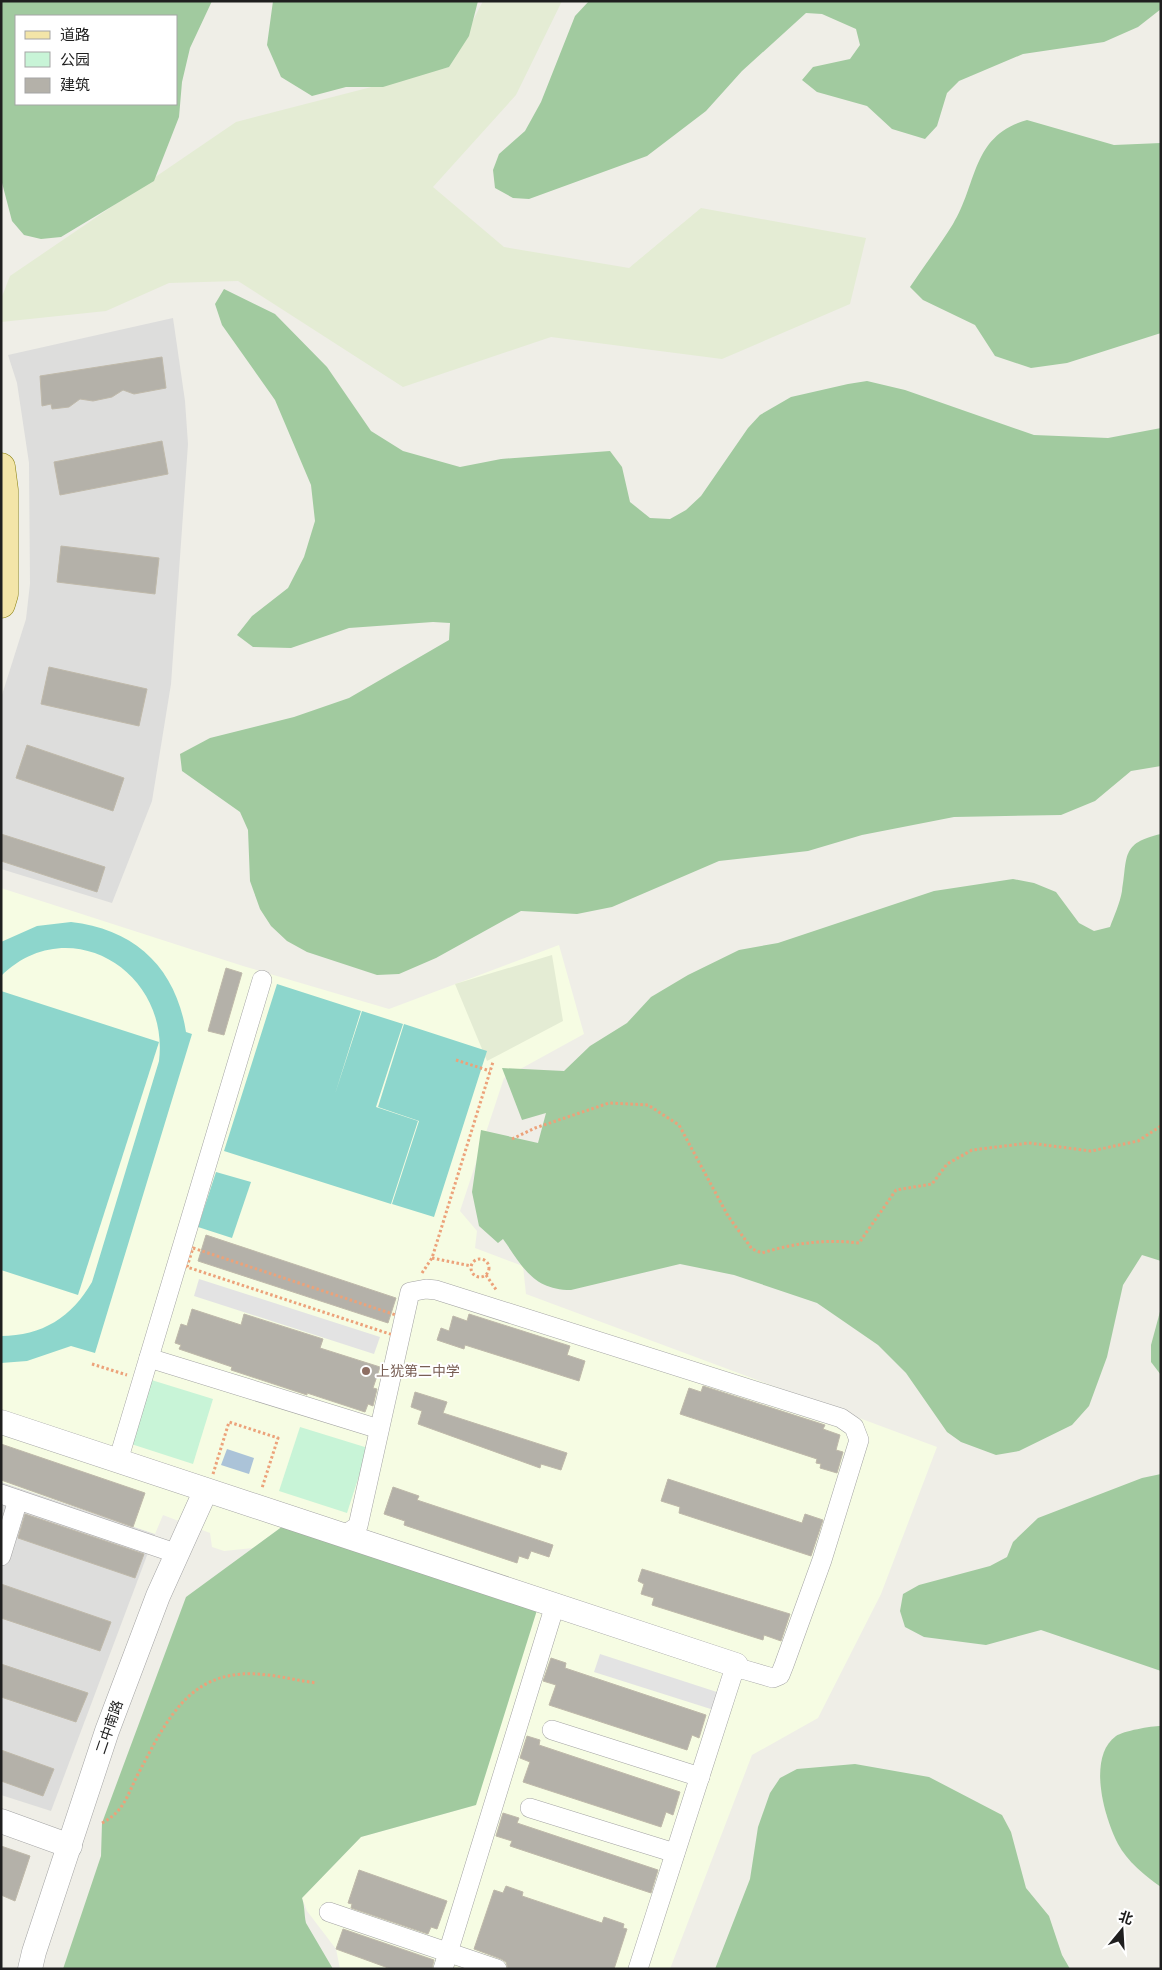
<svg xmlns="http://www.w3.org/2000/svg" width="1162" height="1970" font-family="'Exo 2','Noto Sans SC',sans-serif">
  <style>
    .residential { fill: #dddddc }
    .education { fill: #f6fce3 }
    .farmland { fill: #e4ecd4 }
    .forest { fill: #a1ca9f; fill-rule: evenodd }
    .park { fill: #c8f4d7 }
    .pitch { fill: #8dd6cc }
    .parking { fill: #e3e3e3 }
    .water { fill: #abc3d8 }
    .building { fill: #b4b1a9; stroke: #bfb9aa }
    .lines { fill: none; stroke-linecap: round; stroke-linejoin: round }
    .minor-casing { stroke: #a3a3a3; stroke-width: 20 }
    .tertiary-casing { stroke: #a3a3a3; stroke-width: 25 }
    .primary-casing { stroke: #8b810f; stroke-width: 29 }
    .path { stroke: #eca27a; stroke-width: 3; stroke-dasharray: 2.5 2.5; stroke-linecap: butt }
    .minor { stroke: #fff; stroke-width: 19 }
    .tertiary { stroke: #fff; stroke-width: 24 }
    .primary { stroke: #f3e5a8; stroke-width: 28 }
    .education-dot { fill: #8d6e63; stroke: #fff; stroke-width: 2 }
    .labels { text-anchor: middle; stroke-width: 4; stroke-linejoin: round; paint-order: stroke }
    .education-label { font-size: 14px; fill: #785e54; stroke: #fff; text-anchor: start }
    .street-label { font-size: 14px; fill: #1f1f1f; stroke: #fff }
  </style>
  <rect width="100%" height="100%" fill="#efeee7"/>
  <g class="residential">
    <path d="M173,318L185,401L188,444L171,684L152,801L112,903L1,869V698L26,619L30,584L29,463L17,383L8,355Z"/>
    <path d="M1,1482L155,1534L51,1811L1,1795Z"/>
  </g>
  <path class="education" d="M1,888L243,966L389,1009L559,945L584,1034L504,1078L460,1211L477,1231L475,1248L523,1266L526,1294L937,1447L881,1594L818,1718L752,1755L670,1969H340L336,1949L307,1911L302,1898L361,1837L476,1805L283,1526L253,1548L224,1551L212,1547L210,1533L163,1515L155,1534L1,1482Z"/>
  <g class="farmland">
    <path d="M483,1H562L516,95L433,187L504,247L629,268L701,208L866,238L850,304L722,359L551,337L403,387L238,281L169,283L106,311L1,322V299L10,276L236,122L449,67Z"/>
    <path d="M552,955L563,1021L487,1061L455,984Z"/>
  </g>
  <g class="forest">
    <path d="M1,1H212L190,48L182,82L179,117L154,181L61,237L41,239L24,235L12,221L1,179ZM176,16V104H16V16Z"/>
    <path d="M273,1H478L469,36L449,67L383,87H346L312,96L281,77L267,45Z"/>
    <path d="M589,1H1161V9L1138,27L1104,42L1023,54L959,81L947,93L937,126L925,139L892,129L867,106L817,92L802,80L813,67L850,59L860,45L856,29L822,14L806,13L742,71L706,111L647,156L529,199L513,198L495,188L493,170L499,154L525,131L541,102L575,16Z"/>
    <path d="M1027,120L1114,145L1161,143V333L1067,363L1031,368L995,356L975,325L923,300L910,287C924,266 940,245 953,224C978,183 971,136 1027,120Z"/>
    <path d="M224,289L275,314L327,367L371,431L403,451L460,467L501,459L610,451L622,467L630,502L650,518L670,519L686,510L701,496L748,428L760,415L791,397L848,384L867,381L905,390L1034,435L1108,438L1161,428V766L1131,771L1095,801L1061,815L954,817L862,835L808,851L719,861L612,907L577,914L521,911L436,958L399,974L377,975L307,952L287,941L271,926L260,909L250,881L248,830L240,812L182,771L180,754L210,738L294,717L349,698L449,640L450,623L433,622L349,628L291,648L253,647L237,635L252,616L288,588L304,557L315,521L311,485L275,400L222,325L215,304Z"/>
    <path d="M1161,834V1261L1142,1255L1123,1285L1107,1357L1089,1406L1072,1425L1019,1451L996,1455L961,1442L947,1432L906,1373L878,1345L817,1303L734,1275L680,1264L571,1290C533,1290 523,1267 503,1239L498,1243L479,1226L472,1192L481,1130L538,1143L546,1113L522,1120L502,1068L564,1071L590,1046L627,1023L651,997L688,975L739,950L778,943L934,891L1013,879L1034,883L1056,892L1079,923L1094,931L1110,927C1114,916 1120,903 1122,891C1128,857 1120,843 1161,834Z"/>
    <path d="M1161,1308V1375L1151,1362V1345Z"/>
    <path d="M1161,1474V1671L1041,1630L986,1645L924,1637L905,1627L900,1611L903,1594L919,1585L990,1566L1007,1557L1013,1542L1038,1518L1142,1478Z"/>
    <path d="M283,1526L538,1607L476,1805L361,1837L302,1898C305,1907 304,1914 306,1923L333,1969H63L101,1856L102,1823L186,1597Z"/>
    <path d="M1161,1726V1887C1145,1876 1127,1861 1118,1844C1104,1817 1087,1757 1116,1736C1123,1731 1151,1726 1161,1726Z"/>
    <path d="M855,1764L929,1777L1002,1815L1011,1832L1026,1888L1049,1916L1062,1955L1070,1969H715L750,1879L758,1827L770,1793L780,1778L797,1769Z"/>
  </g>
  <g class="park">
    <path d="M145,1378L213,1399L193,1464L125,1442Z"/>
    <path d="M300,1427L368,1448L347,1513L279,1491Z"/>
  </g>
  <g class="pitch">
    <path d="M71,922C135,929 176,968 186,1032L192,1034L95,1353L71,1346L27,1361L1,1363V1336C42,1336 72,1317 92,1282L159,1061C170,970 68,910 1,976V942L37,926Z"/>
    <path d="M277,984L361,1011L335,1094L362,1011L403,1024L376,1107L418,1121L391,1204L224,1151Z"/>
    <path d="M1,991L159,1042L78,1295L1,1270Z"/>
    <path d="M404,1024L487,1051L434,1217L392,1204L419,1121L378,1107Z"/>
    <path d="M216,1172L251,1182L232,1238L198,1227Z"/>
  </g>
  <g class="parking">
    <path d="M199,1279L380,1337L374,1354L194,1296Z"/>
    <path d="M600,1654L723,1694L717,1711L594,1672Z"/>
  </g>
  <path class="water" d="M227,1449L254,1458L249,1474L221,1465Z"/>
  <g class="building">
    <path d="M162,357L166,388L134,394L123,390L112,397L93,401L80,399L69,407L52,409L51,404L42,406L40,376Z"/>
    <path d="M162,441L168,474L60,495L54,462Z"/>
    <path d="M61,546L159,558L155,594L57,582Z"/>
    <path d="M49,667L147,689L139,726L41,704Z"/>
    <path d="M27,745L124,778L113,811L16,778Z"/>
    <path d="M1,834L105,867L97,892L1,861Z"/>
    <path d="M226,968L242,973L224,1035L208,1031Z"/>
    <path d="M206,1235L396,1298L388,1323L198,1261Z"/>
    <path d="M192,1309L241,1325L244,1314L323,1339L320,1348L380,1367L373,1388L377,1389L373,1406L368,1404L365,1412L307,1393V1395L231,1370L232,1367L179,1349L181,1345L175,1343L181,1324L187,1326Z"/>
    <path d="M469,1314L570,1346L567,1355L585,1361L579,1381L465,1345L464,1349L437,1340L441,1328L449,1331L453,1316L467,1321Z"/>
    <path d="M703,1386L825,1425L823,1429L840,1435L836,1450L843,1452L837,1473L820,1468L821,1464L816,1463L817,1459L680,1414L689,1388L701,1392Z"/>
    <path d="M415,1392L447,1402L443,1413L567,1453L561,1470L541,1464L540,1468L418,1424L422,1411L411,1407Z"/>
    <path d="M1,1444L145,1493L133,1527L1,1480Z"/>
    <path d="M668,1479L802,1523L805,1514L823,1520L811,1556L679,1513L680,1507L661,1501Z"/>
    <path d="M393,1487L419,1496L417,1500L553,1545L549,1557L531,1551L528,1559L519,1556L517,1563L404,1525L405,1521L384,1514Z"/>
    <path d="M25,1514L144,1554L135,1578L18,1538Z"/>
    <path d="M642,1569L790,1614L781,1641L764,1635L763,1640L652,1605L654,1598L641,1594L644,1584L638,1581Z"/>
    <path d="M1,1584L111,1622L100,1651L1,1618Z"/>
    <path d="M551,1658L566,1663L565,1668L706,1715L699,1738L692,1735L687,1750L549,1705L556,1685L543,1681Z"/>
    <path d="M1,1664L88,1693L76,1722L1,1697Z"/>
    <path d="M527,1736L540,1740L539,1745L680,1792L673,1815L666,1812L661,1827L523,1782L530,1762L520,1758Z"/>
    <path d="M1,1750L54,1769L43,1796L1,1781Z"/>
    <path d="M503,1813L519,1818L517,1823L658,1870L651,1893L510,1846L512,1841L496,1836Z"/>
    <path d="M1,1846L30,1856L15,1901L1,1895Z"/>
    <path d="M359,1870L447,1901L437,1929L431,1927L428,1934L351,1908L352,1904L348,1903Z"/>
    <path d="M506,1886L523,1892L522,1896L602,1923L604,1917L624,1924L623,1928L627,1929L614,1969H508L506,1962L501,1959L474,1949L494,1890L503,1893Z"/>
    <path d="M343,1929L434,1960L432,1969H391L336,1949Z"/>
  </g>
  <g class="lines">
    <g class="minor-casing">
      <g id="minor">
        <path d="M149,1358L379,1429"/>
        <path d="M118,1461L262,980"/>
        <path d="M1,1494L178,1554"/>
        <path d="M343,1536L358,1526L410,1292L426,1289L436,1290L841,1418L854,1427L859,1440L822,1560L784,1665L780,1675L773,1678L735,1667L638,1969"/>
        <path d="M1,1556L18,1500"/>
        <path d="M552,1730L700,1777"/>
        <path d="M530,1808L675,1853"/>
        <path d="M329,1912L497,1969"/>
        <path d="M443,1969L555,1605"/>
      </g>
    </g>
    <g class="tertiary-casing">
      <g id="tertiary">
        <path d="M1,1422C245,1505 491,1583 736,1665L735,1667"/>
        <path d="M1,1821L70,1846"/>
        <path d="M30,1969L34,1952L107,1731L158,1596L205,1492"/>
      </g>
    </g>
    <g class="primary-casing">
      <path id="primary" d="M1,467L4,490V594L1,604"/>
    </g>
    <g class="path">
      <path d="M456,1060L490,1071"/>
      <path d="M512,1139L535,1128L609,1103L648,1105L679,1125L728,1216L752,1249L762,1253C794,1243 826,1239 859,1243L896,1190L932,1184L947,1164L972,1150L1029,1143L1091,1151L1138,1141L1161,1126"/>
      <path d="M193,1248L402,1317L396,1336L187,1267Z"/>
      <path d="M432,1258L471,1266"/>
      <circle cx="480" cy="1268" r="9"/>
      <path d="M422,1273L432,1258L493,1062"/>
      <path d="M486,1275L497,1291"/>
      <path d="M92,1364L127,1375"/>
      <path d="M213,1474L229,1422L278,1438L262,1488"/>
      <path d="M102,1823C124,1811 126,1798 137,1776C168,1718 190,1665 268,1675C285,1677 300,1681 317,1683"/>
    </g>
    <use href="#minor" class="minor"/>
    <use href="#tertiary" class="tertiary"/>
    <use href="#primary" class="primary"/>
  </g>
  <circle class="education-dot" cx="366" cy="1371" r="5"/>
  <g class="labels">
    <g class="education-label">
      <text x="376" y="1376">上犹第二中学</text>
    </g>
    <g class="street-label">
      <text transform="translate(109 1727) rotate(-71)" y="5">二中南路</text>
    </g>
  </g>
  <rect width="1162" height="1970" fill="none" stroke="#1f1f1f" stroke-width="5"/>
  <rect x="15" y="15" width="162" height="90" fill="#ffffff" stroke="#a5a5a5"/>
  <rect x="25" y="31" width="25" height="8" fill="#f3e5a8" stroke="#a5a5a5"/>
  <text x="60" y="40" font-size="15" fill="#1f1f1f">道路</text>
  <rect x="25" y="52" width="25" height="15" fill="#c8f4d7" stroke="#a5a5a5"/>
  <text x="60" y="65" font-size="15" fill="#1f1f1f">公园</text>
  <rect x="25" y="78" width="25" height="15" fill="#b4b1a9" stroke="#a5a5a5"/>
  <text x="60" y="90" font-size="15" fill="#1f1f1f">建筑</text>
  <g transform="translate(1122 1930) rotate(18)" stroke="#ffffff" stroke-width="4" paint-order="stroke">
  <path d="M0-4L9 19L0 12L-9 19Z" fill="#1f1f1f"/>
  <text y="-8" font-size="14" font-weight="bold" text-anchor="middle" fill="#1f1f1f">北</text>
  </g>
</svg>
